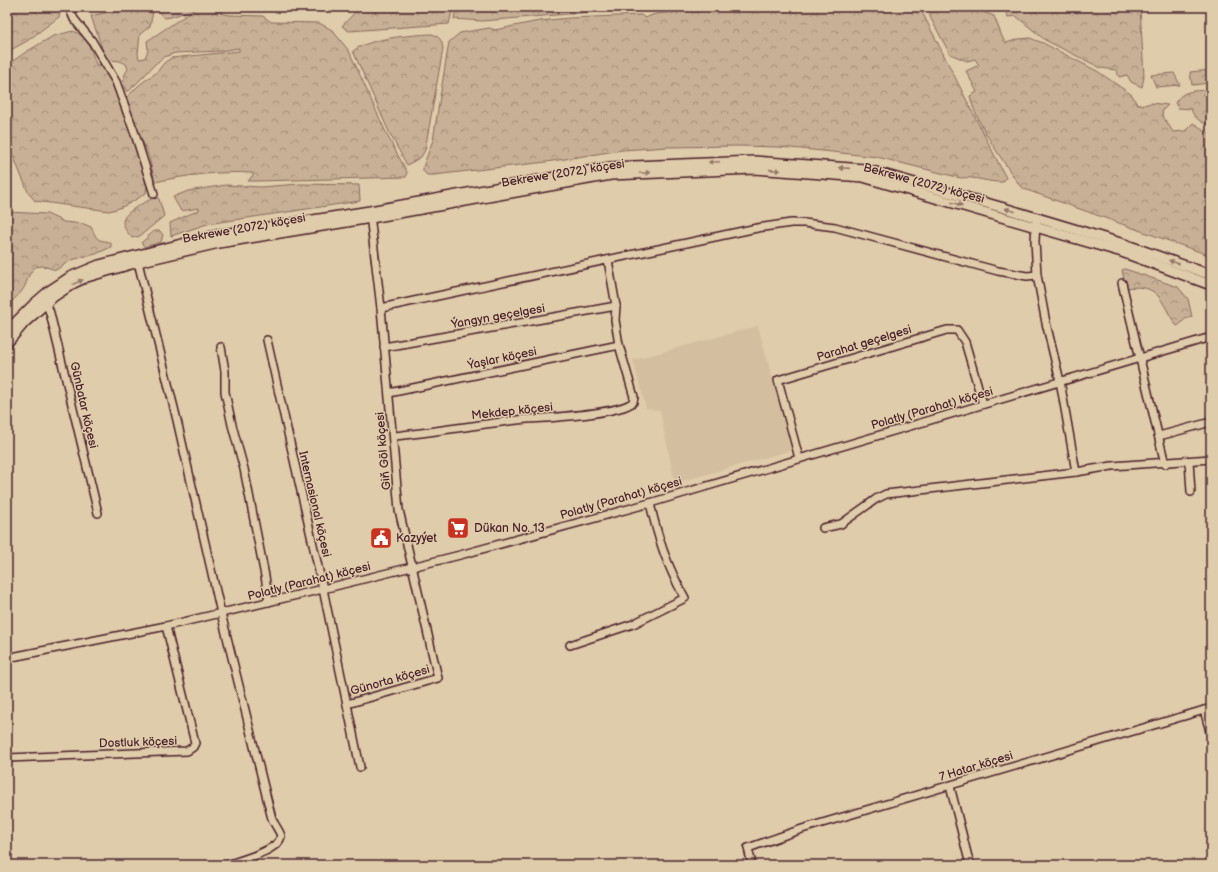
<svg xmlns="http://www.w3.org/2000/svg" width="1218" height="872" font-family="'Balsamiq Sans',sans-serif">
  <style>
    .built { fill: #d3bea0 }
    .forest { fill: url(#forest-crowns); stroke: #886860 }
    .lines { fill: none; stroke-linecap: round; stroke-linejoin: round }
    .minor-casing { stroke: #4a1f2b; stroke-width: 10 }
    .secondary-casing { stroke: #4a1f2b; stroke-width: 12 }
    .minor { stroke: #dfccaa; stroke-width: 7 }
    .secondary { stroke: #dfccaa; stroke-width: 9 }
    .oneway { fill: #94766a }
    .labels { text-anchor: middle; stroke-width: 3; stroke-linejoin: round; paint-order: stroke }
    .street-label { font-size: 12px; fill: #4a1f2b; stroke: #dfccaa }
    .poi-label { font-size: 12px; fill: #4a1f2b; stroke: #dfccaa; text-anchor: start }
  </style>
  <defs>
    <pattern id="forest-crowns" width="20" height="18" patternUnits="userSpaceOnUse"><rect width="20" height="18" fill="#c7b095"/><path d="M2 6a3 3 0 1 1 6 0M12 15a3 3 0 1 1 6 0" fill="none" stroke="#a48f7a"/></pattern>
  </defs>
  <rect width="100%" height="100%" fill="#dfccaa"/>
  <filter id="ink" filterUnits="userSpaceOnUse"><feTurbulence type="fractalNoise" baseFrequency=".025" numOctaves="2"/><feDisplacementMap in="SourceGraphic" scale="8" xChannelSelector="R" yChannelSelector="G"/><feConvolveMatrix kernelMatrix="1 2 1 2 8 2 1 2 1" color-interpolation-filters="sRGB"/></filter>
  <g filter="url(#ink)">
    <path class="built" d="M758,326L792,450L675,483L660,411L646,408L633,360Z"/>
    <g class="forest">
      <path d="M7,7H62L59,17L27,41L7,52Z"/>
      <path d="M144,7H225L226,9L220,13L230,15L263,16L271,22L319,23L332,30L349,51L388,137L407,172L406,177L257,181H248L253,175V173C220,171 186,175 155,182L149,157L125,99L139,85L157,72L164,63L171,58L239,51V48L221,51L175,53L164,57L154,65L145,75L129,91H126C122,83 123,76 128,69L126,64L120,61L108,60L105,57L91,16L112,11L153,12L150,26L140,34L138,54L139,59L145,58L148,50L147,41L195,9L171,17L165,18L156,10Z"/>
      <path d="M360,7H453L449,24L349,31L342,26Z"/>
      <path d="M456,7H653L482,21L454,19Z"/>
      <path d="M783,7H918L922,12L1006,178L1003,182C989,183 975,176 961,178L877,157L823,151L779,147L739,146L668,147L622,150L546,162L434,175H427L423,171V167L433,140L449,42L460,33L489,28L495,30L539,21L570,18L641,15L645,18L655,14L676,12Z"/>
      <path d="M934,7C955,7 975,8 994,16L1003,39L1006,43L1019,39L1030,38L1043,43L1097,71L1132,95L1136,103L1143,105L1152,103L1168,105L1163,110L1162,115L1173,132L1185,131L1193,123L1211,134V256L1024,189L1020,186C1004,162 976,124 970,96L977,92L966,71L979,65L975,59L967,61L950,54L930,17V11Z"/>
      <path d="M991,7H1140L1144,77L1142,87L1131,82L1127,75L1119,77L1116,70L1101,68L1045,40L1016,16L1008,17L1005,10Z"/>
      <path d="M73,31C89,37 90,49 96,64L105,67L110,75L133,136L147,187L146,193C134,201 123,208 109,211L35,201L28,192L7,141V65L26,52L53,36Z"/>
      <path d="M432,34C440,37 442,40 443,49L425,150L421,157L407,165L390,134L353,51C369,38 411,35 432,34Z"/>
      <path d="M1211,70V83L1192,85L1190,72Z"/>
      <path d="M1174,73L1180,85L1156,87L1151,75Z"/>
      <path d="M1211,90V127C1202,122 1194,119 1191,109L1178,108L1175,103C1183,89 1196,91 1211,90Z"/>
      <path d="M300,184L359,185L360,201L207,224L171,236L170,223L199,210V208L181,211L173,197L188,191L226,185L260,187Z"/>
      <path d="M155,197L159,199L164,216L140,236L132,238C129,234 123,228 123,222C124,211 146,202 155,197Z"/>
      <path d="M7,212L47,214L64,222L84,224L91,227C93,230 95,237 98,239C102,242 106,240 111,243V247L96,254L71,260L56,270L43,266L35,267C27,274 28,284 21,292C17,297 12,301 7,306Z"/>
      <path d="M154,231H160L163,235L161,242L145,247L141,243Z"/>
      <path d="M1125,269L1178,287L1188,299L1192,317L1185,319L1178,326L1176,325C1160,302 1161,283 1126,288L1122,270Z"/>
    </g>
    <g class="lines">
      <g class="minor-casing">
        <g id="minor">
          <path d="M69,7L74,19L92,41L116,82L135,134L154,194"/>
          <path d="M1036,222L1035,241L1037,275L1046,323L1060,381L1076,472"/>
          <path d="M138,262L176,416L221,613L271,815C273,824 279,829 281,836C279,851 240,860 227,865"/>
          <path d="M1122,283L1165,464"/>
          <path d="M46,302L50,313L98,513"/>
          <path d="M381,308L757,228L791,223H804L835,227L998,271L1027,276L1037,275"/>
          <path d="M267,340L323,589L360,767"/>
          <path d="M221,347L225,371V392L232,425L244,469L265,576L269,602"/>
          <path d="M384,347L616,306"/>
          <path d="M389,393L619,345"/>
          <path d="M393,436C434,432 475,425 517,420C539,418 619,415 633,402L634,397L619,345L615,320L616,306L608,260"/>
          <path d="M1159,436L1211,422"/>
          <path d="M799,458L778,380L947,330H957L965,342L983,404"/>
          <path d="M1189,461L1191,492"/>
          <path d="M823,528L841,524L876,499L886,494L1076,472L1112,466L1211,459"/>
          <path d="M570,645L633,624L685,598C667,566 658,539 650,503"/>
          <path d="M7,658L166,626L323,589L460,555L650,503L1211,337"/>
          <path d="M347,704L438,678L399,510L381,308L370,215"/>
          <path d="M1204,710L1211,735"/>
          <path d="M7,758L187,751L193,747L195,743L194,739L166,626"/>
          <path d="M950,786L970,865"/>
          <path d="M752,865L748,848L802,829L1211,708"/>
        </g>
      </g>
      <g class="secondary-casing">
        <g id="secondary">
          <path d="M7,331L34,304L49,291L70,277L99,265L217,235L370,211L610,167L754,161L865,169L1004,208L1124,244L1211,275"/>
          <path d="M7,343L24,323L53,297L74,283L87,277L138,262L219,243L371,218L611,175L754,169L863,177L1122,252L1211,285"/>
        </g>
      </g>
      <use href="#minor" class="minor"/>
      <use href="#secondary" class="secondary"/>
    </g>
    <defs><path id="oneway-solid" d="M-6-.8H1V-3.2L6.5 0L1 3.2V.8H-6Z"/></defs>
    <g class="oneway">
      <use href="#oneway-solid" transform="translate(714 162) rotate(178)"/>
      <use href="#oneway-solid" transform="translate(844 168) rotate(-176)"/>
      <use href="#oneway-solid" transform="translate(775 170) rotate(4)"/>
      <use href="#oneway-solid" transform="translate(645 173) rotate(-2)"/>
      <use href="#oneway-solid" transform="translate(957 204) rotate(16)"/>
      <use href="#oneway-solid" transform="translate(1010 210) rotate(-163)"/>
      <use href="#oneway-solid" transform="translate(1174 262) rotate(-161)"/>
      <use href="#oneway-solid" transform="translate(78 282) rotate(-26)"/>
    </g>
  </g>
  <defs>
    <g id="supermarket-square" transform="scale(1.15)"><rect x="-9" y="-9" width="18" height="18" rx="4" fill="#c8321e" stroke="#dfccaa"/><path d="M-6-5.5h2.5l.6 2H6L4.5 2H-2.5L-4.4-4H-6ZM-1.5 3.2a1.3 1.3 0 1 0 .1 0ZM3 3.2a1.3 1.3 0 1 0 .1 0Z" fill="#fff"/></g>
    <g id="civic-square" transform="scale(1.15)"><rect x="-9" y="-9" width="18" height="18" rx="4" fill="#c8321e" stroke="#dfccaa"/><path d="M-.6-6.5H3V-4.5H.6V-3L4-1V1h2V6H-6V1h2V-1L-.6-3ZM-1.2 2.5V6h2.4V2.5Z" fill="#fff"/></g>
  </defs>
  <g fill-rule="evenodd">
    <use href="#supermarket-square" x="458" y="528"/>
    <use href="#civic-square" x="381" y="538"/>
  </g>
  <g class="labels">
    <g class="street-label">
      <text transform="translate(563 173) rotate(-9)" y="4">Bekrewe (2072) köçesi</text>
      <text transform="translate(924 183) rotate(15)" y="4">Bekrewe (2072) köçesi</text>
      <text transform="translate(244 228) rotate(-10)" y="4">Bekrewe (2072) köçesi</text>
      <text transform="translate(498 316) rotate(-10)" y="4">Ýangyn geçelgesi</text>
      <text transform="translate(864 343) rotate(-17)" y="4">Parahat geçelgesi</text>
      <text transform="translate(502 358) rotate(-12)" y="4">Ýaşlar köçesi</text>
      <text transform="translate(84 405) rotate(77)" y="4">Günbatar köçesi</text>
      <text transform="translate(932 408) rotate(-16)" y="4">Polatly (Parahat) köçesi</text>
      <text transform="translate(512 411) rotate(-6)" y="4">Mekdep köçesi</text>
      <text transform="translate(383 451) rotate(-95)" y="4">Giň Göl köçesi</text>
      <text transform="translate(621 498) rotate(-16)" y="4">Polatly (Parahat) köçesi</text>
      <text transform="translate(315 504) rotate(77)" y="4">Internasional köçesi</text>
      <text transform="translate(309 581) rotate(-14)" y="4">Polatly (Parahat) köçesi</text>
      <text transform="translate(390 680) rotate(-16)" y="4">Günorta köçesi</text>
      <text transform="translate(138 742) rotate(-2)" y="4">Dostluk köçesi</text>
      <text transform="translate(976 766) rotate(-17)" y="4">7 Hatar köçesi</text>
    </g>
    <g class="poi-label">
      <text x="474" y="532">Dükan No. 13</text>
      <text x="396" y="542">Kazyýet</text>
    </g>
  </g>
  <rect width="1218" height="872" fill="none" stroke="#dfccaa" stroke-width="24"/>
  <rect x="12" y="12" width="1194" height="848" fill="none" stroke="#4a1f2b" stroke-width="1.5" filter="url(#ink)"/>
</svg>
